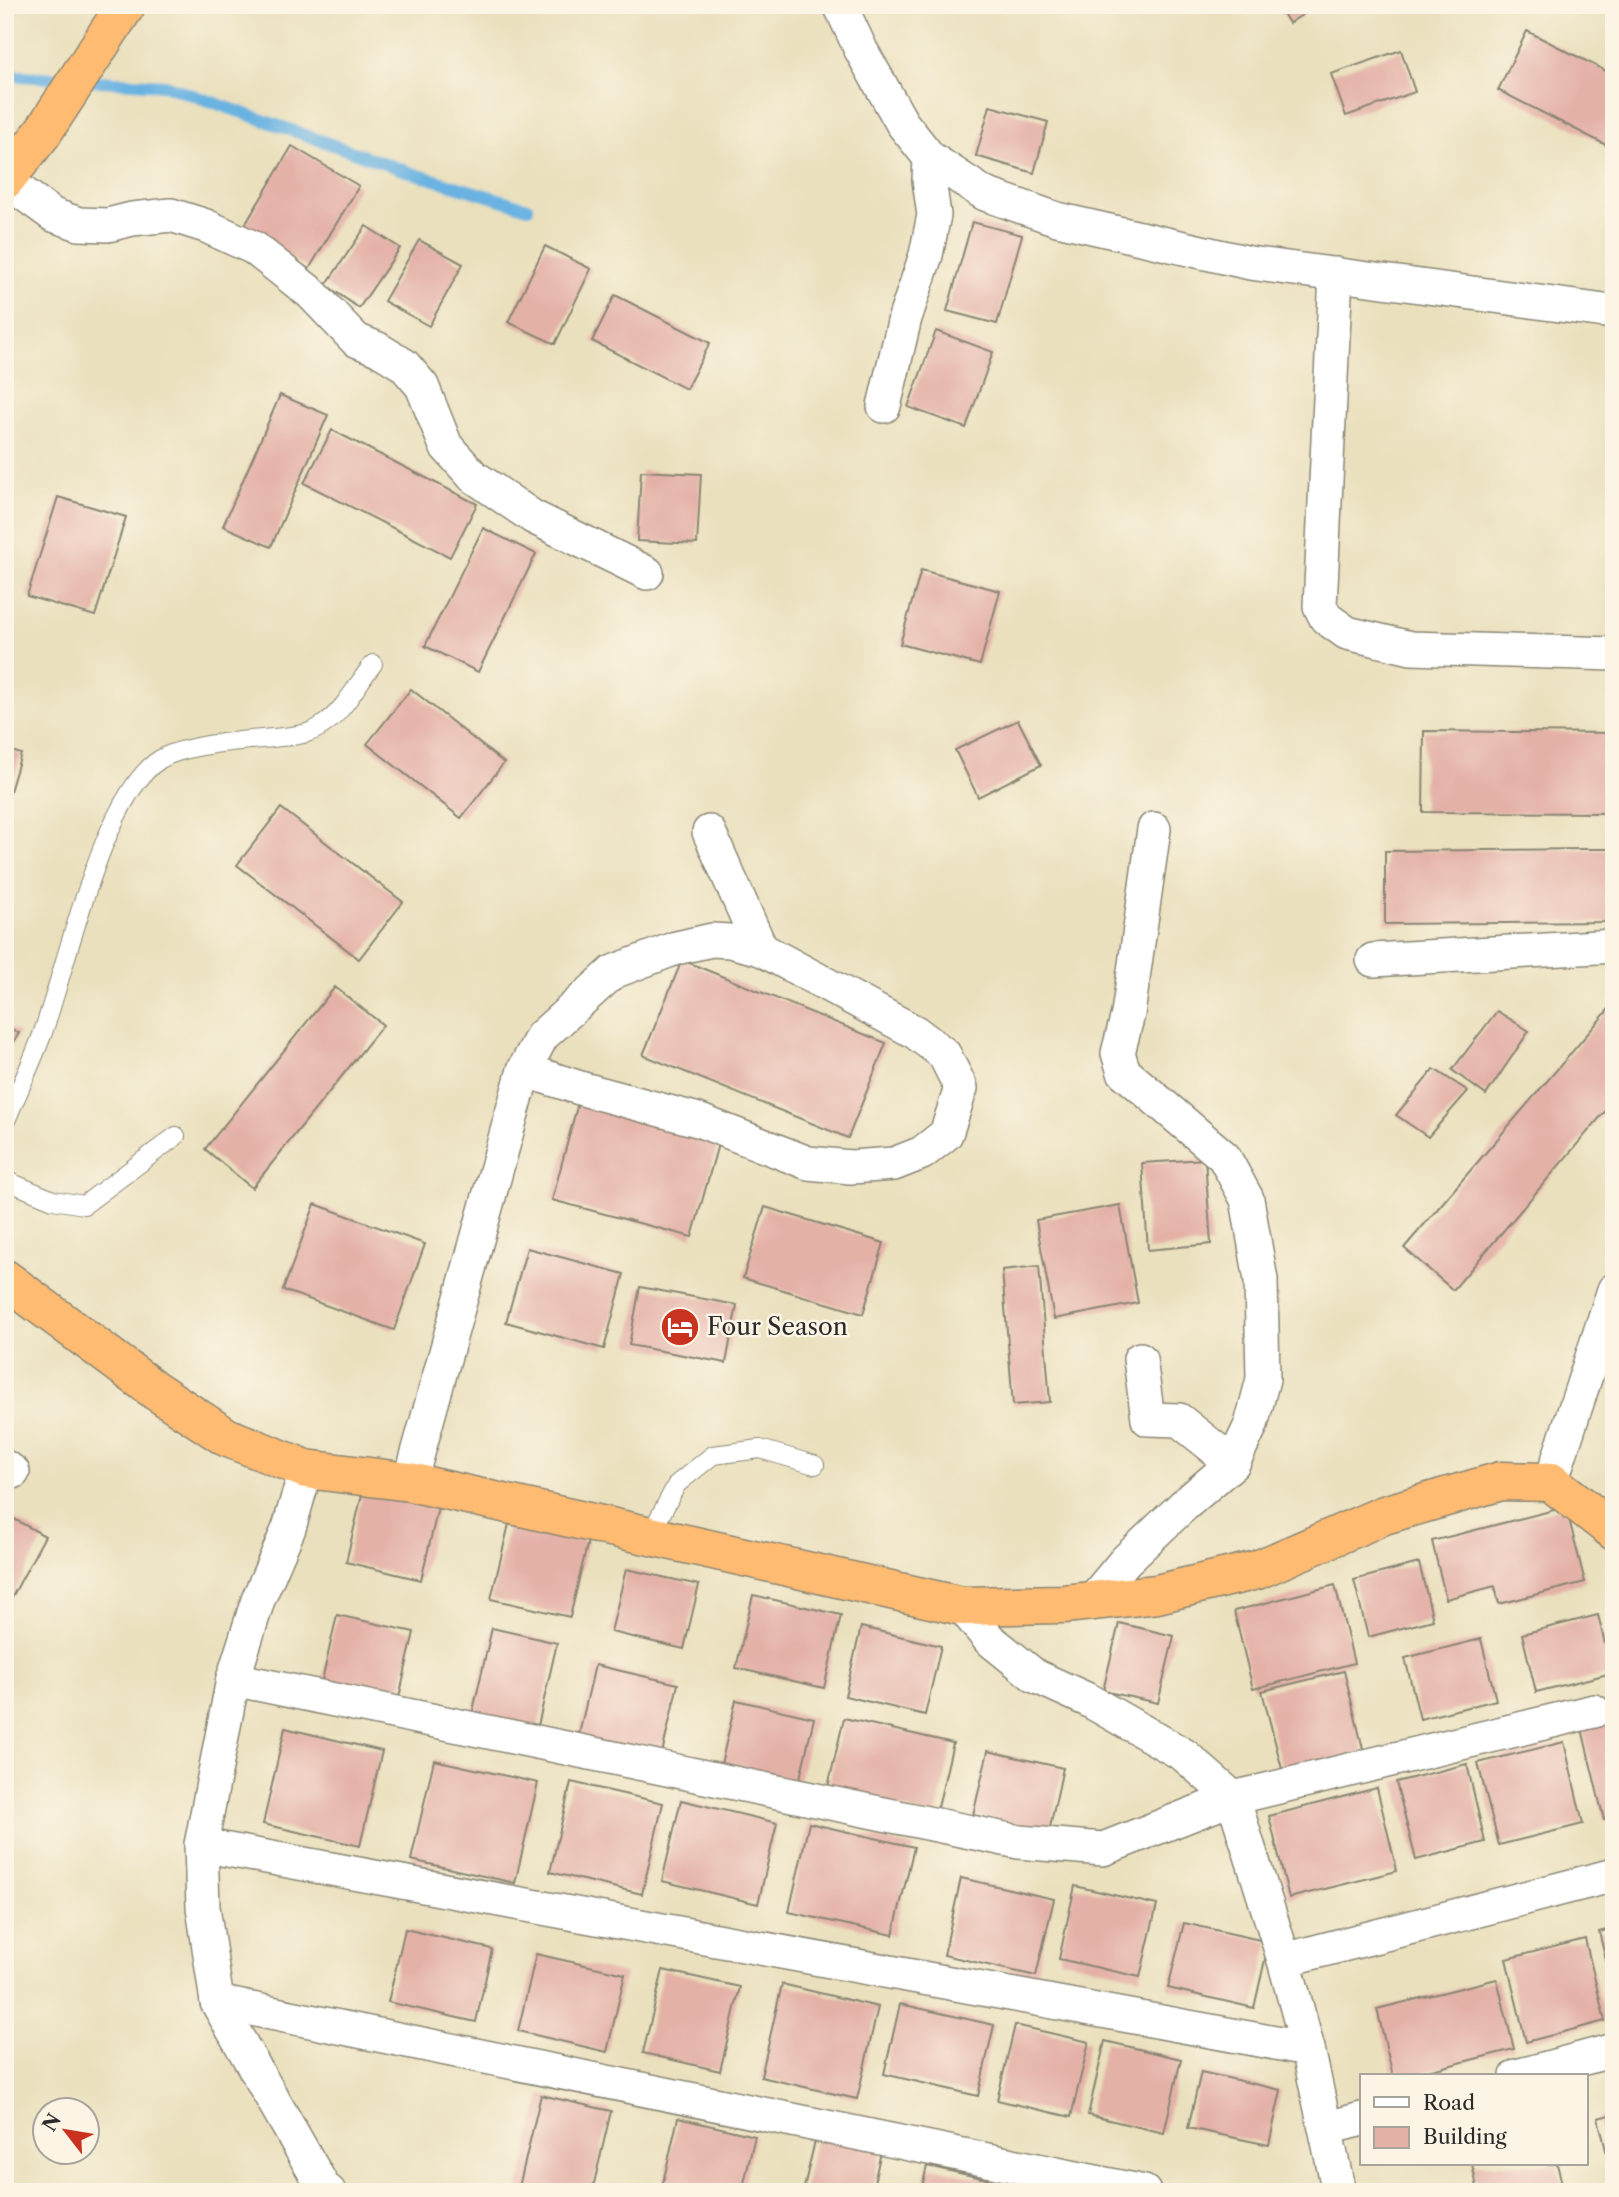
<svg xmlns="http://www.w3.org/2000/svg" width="1619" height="2197" font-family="'Libre Caslon Text',serif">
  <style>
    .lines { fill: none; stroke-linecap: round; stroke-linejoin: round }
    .stream { stroke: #69b2e1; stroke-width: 12 }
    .building { fill: #e4b1a7 }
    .lane-casing { stroke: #8a8674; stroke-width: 20 }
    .street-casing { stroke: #8a8674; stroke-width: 36 }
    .highway-casing { stroke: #8a8674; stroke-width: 41 }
    .lane { stroke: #fff; stroke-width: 18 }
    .street { stroke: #fff; stroke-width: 33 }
    .highway { stroke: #ffbb71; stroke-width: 38 }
    .labels { text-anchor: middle; stroke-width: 5; stroke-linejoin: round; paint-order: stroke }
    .poi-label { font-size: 24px; fill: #2b2b2b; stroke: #fcf5e5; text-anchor: start }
  </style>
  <rect width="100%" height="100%" fill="#fcf5e5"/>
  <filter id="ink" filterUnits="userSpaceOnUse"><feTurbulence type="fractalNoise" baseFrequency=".0143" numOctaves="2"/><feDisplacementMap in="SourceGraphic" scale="14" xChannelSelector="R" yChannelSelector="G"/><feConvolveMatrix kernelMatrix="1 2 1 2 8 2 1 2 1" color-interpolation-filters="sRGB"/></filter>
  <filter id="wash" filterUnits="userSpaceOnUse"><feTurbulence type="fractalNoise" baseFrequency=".00686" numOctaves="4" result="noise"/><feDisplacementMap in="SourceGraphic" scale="28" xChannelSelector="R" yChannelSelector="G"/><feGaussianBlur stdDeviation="1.57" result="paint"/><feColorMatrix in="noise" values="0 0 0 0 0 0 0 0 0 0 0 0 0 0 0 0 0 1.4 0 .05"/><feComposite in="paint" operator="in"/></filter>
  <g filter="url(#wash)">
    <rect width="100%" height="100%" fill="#eae0bd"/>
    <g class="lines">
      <path class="stream" d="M5,75L164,85L412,173L528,208"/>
    </g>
    <g id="blocks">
      <g class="building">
        <path d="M1278,5H1318L1289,23Z"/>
        <path d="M1527,31L1614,75V149L1498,90Z"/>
        <path d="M1401,50L1415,92L1346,116L1331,74Z"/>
        <path d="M990,106L1048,122L1034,173L976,156Z"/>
        <path d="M292,146L359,186L309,269L242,230Z"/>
        <path d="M972,222L1022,235L997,324L947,311Z"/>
        <path d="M366,226L400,248L359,308L326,285Z"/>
        <path d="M419,240L463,264L429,326L384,301Z"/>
        <path d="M545,246L591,269L555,344L508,322Z"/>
        <path d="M615,295L710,343L686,389L592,341Z"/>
        <path d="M936,331L993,352L966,428L908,407Z"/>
        <path d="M280,395L328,415L271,547L223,526Z"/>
        <path d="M332,430L477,504L450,557L304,483Z"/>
        <path d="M641,471L701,474L697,544L637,541Z"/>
        <path d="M58,497L126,517L95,616L27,596Z"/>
        <path d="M483,528L536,554L478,672L425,646Z"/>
        <path d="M921,570L1000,591L980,665L900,644Z"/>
        <path d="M411,689L504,763L461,818L367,744Z"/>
        <path d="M1018,720L1041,765L978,797L955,750Z"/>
        <path d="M1424,731L1614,733V813L1423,812Z"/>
        <path d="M5,749L21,754L6,805H5Z"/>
        <path d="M281,808L403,902L359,959L237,865Z"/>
        <path d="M1587,849H1614V922L1385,924V851Z"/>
        <path d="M682,960L886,1043L848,1138L643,1055Z"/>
        <path d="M335,987L383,1025L252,1188L205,1149Z"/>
        <path d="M1614,1003V1101L1453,1290L1404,1248Z"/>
        <path d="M1497,1011L1529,1031L1486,1095L1452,1070Z"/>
        <path d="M5,1025L19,1033L5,1056Z"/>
        <path d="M1434,1069L1468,1091L1428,1137L1396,1115Z"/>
        <path d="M579,1099L720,1137L692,1237L552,1200Z"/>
        <path d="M1205,1159L1211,1244L1148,1250L1142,1163Z"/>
        <path d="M315,1204L425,1244L394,1330L283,1290Z"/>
        <path d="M1120,1205L1138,1303L1054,1319L1036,1220Z"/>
        <path d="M765,1207L884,1243L863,1314L743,1278Z"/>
        <path d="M527,1248L624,1274L604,1349L506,1322Z"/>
        <path d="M1039,1266L1050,1402L1013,1405L1002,1270Z"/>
        <path d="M640,1287L737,1305L726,1363L629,1345Z"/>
        <path d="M365,1482L440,1499L421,1580L346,1562Z"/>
        <path d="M1566,1507L1585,1582L1499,1604L1495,1586L1446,1599L1432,1541Z"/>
        <path d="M5,1514L45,1536L5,1610Z"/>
        <path d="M509,1524L588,1541L570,1617L491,1599Z"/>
        <path d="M1419,1563L1433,1620L1368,1637L1354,1580Z"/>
        <path d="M626,1569L699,1585L684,1649L611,1632Z"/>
        <path d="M1335,1585L1354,1663L1253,1689L1234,1611Z"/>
        <path d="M753,1595L841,1615L824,1688L736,1668Z"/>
        <path d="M337,1615L414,1632L398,1702L321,1685Z"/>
        <path d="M1598,1615L1612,1673L1536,1692L1522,1634Z"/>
        <path d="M1119,1623L1174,1636L1158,1703L1103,1691Z"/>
        <path d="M861,1627L941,1646L925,1715L845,1696Z"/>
        <path d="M492,1628L557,1643L537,1730L472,1715Z"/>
        <path d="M1481,1639L1496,1700L1420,1719L1405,1658Z"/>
        <path d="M595,1665L678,1684L660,1762L577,1743Z"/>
        <path d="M1344,1671L1364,1753L1283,1773L1262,1691Z"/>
        <path d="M736,1700L814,1718L797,1791L719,1773Z"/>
        <path d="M844,1718L953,1743L936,1816L827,1791Z"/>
        <path d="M1614,1721V1818L1604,1820L1582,1729Z"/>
        <path d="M285,1728L382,1751L360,1846L263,1824Z"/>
        <path d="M1564,1742L1583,1824L1499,1845L1478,1763Z"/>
        <path d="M988,1751L1063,1768L1049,1832L973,1815Z"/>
        <path d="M434,1760L538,1783L515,1883L411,1860Z"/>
        <path d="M1467,1764L1485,1842L1416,1860L1396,1782Z"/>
        <path d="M571,1782L663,1803L642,1894L550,1872Z"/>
        <path d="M1377,1788L1397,1871L1289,1898L1269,1816Z"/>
        <path d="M681,1800L777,1823L758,1904L662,1881Z"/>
        <path d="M809,1823L914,1847L893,1935L789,1912Z"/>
        <path d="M961,1878L1054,1899L1036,1976L944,1955Z"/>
        <path d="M1075,1886L1157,1905L1140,1977L1059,1959Z"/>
        <path d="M1184,1923L1269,1942L1254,2008L1168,1988Z"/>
        <path d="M1614,1928V1989H1613L1599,1932Z"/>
        <path d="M405,1929L492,1949L476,2022L388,2002Z"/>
        <path d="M1585,1939L1605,2021L1526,2042L1506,1959Z"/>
        <path d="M536,1954L625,1974L607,2052L518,2031Z"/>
        <path d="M663,1970L740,1987L720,2071L643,2053Z"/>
        <path d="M1497,1979L1514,2049L1408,2076H1393L1377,2009Z"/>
        <path d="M782,1984L878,2007L857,2099L761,2077Z"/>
        <path d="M900,2004L994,2025L978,2096L884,2074Z"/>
        <path d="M1015,2025L1089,2042L1071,2117L997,2100Z"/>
        <path d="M1105,2041L1181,2059L1164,2133L1088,2115Z"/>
        <path d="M1201,2072L1281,2090L1269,2145L1188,2128Z"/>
        <path d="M541,2095L611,2111L592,2192L518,2191Z"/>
        <path d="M1614,2114V2178H1613L1598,2118Z"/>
        <path d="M678,2118L755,2136L742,2192H684L662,2187Z"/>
        <path d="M817,2132L882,2147L872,2192H803Z"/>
        <path d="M1472,2164H1557L1564,2192H1478Z"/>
        <path d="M927,2166L1000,2182L998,2192H921Z"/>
      </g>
    </g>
  </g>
  <g filter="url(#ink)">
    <use href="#blocks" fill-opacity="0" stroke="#8a8674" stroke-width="2"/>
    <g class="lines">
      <g class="lane-casing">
        <g id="lane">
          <path d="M5,1123C17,1094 31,1065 42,1035C66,969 102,797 159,760C183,744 243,741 273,738C290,736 308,736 323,725C345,710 357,684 373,664"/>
          <path d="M5,1180L53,1200L84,1205L176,1136"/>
          <path d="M650,1535L677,1484L713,1455L760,1449L815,1465"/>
        </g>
      </g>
      <g class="street-casing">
        <g id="street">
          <path d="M840,5L861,50L902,123L930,158L985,194L1057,219L1250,263L1612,312"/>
          <path d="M5,180L53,215L79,224L108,225L132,219L171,215L206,226L254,248L311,293L356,340L378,349L404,365L422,386L446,446L473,476L533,517L647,573"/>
          <path d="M1336,274L1320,606L1326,618L1347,633L1411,648L1614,654"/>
          <path d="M884,406L905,318L926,255L934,215L929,180L930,158"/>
          <path d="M709,832L761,949"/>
          <path d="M1373,960L1614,946"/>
          <path d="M1140,1359L1148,1419L1179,1420L1233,1463"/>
          <path d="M5,1467L13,1472"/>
          <path d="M306,1469L289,1528L258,1600L233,1679L201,1845L203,1907L217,2002L323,2187L329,2192"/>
          <path d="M410,1482L524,1070L542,1036L613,972L676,948L712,940L730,941L761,949L915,1032L944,1054L961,1088L946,1134L922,1153L894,1164L851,1167L808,1163L698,1120L583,1089L524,1070"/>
          <path d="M1551,1482L1614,1290"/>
          <path d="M1091,1602L1125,1561L1183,1506L1233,1463L1251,1425L1263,1379L1261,1280L1247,1199L1224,1157L1124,1072L1118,1053L1128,1014L1154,829"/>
          <path d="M962,1606L989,1639L1035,1676L1088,1700L1184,1755L1233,1798L1284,1960L1308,2049L1339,2192"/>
          <path d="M233,1679L1019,1842L1103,1849L1233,1798L1594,1711"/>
          <path d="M201,1845L1308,2049"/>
          <path d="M1284,1960L1614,1875"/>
          <path d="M217,2002L1144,2192"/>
          <path d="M1517,2076L1614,2050"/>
          <path d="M1327,2128L1362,2119"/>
        </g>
      </g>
      <g class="highway-casing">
        <g id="highway">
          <path d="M5,180L41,135L126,5"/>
          <path d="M5,1279L156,1391L226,1437L306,1469L410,1482L962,1606L1064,1604L1157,1594L1257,1570L1384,1515L1501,1481L1551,1482L1614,1531"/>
        </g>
      </g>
      <use href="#lane" class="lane"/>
      <use href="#street" class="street"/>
      <use href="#highway" class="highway"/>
    </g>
  </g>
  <defs>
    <g id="hotel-disc" transform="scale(2.0125)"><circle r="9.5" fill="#c8321e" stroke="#fcf5e5"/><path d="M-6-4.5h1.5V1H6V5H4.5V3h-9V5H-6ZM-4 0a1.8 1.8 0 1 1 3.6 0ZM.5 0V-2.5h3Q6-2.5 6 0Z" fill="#fff"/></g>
  </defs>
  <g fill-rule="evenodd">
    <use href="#hotel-disc" x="680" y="1327"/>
  </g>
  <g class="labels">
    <g class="poi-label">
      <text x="707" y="1335">Four Season</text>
    </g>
  </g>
  <rect width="1619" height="2197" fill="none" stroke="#fcf5e5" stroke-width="28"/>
  <rect x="1360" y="2074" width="228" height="91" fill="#fcf5e5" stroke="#a8a49b" stroke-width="2"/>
  <rect x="1374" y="2097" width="35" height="10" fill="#ffffff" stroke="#a8a49b" stroke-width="2"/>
  <text x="1423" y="2110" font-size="21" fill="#2b2b2b">Road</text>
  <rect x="1374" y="2127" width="35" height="21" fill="#e4b1a7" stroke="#a8a49b" stroke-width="2"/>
  <text x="1423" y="2144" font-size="21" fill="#2b2b2b">Building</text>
  <g transform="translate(66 2131) rotate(301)"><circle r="33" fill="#fcf5e5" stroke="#a8a49b" stroke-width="2"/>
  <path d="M0-5L12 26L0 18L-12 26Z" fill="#c8321e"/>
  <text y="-10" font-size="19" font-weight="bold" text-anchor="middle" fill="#2b2b2b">N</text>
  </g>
</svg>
